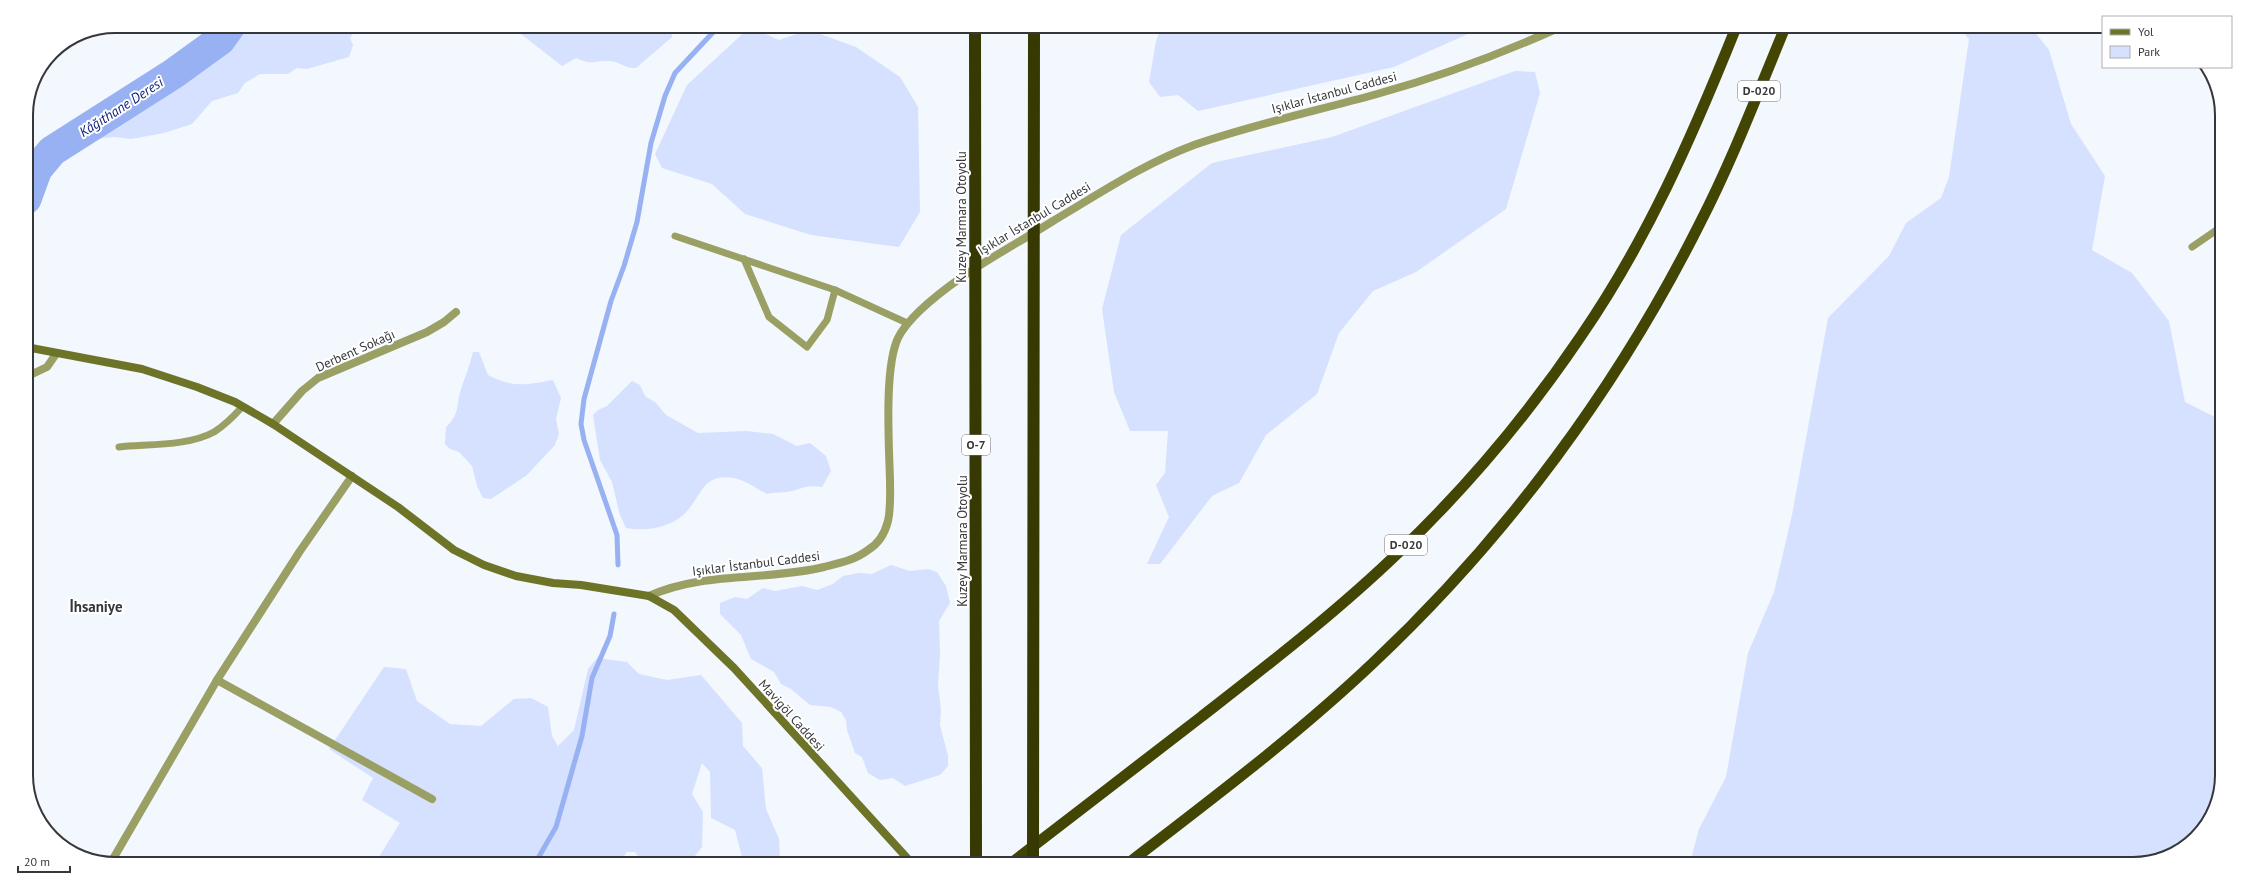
<svg xmlns="http://www.w3.org/2000/svg" width="2248" height="890" font-family="'PT Sans',sans-serif">
  <style>
    .green { fill: #d5e1fe }
    .lines { fill: none; stroke-linecap: round; stroke-linejoin: round }
    .stream { stroke: #97b1f2; stroke-width: 5 }
    .river { stroke: #97b1f2; stroke-width: 31 }
    .service { stroke: #9aa063; stroke-width: 7 }
    .minor { stroke: #9aa063; stroke-width: 8 }
    .tertiary { stroke: #9aa063; stroke-width: 8 }
    .secondary { stroke: #6e7427; stroke-width: 8 }
    .trunk { stroke: #434603; stroke-width: 11 }
    .motorway-bridge { stroke: #363901; stroke-width: 12 }
    .labels { text-anchor: middle; stroke-width: 4; stroke-linejoin: round; paint-order: stroke }
    .shield { fill: #fff; stroke: #727375; stroke-width: 1 }
    .shield-label { font-size: 12px; font-weight: bold; fill: #36373a }
    .street-label { font-size: 13px; fill: #36373a; stroke: #fff }
    .water-label { font-size: 14px; font-style: italic; fill: #10227d; stroke: #fff }
    .quarter-label { font-size: 15px; font-weight: bold; fill: #36373a; stroke: #fff }
    .rim { fill: none; stroke: #36373a; stroke-width: 2 }
  </style>
  <rect width="100%" height="100%" fill="#f3f7fe"/>
  <g class="green">
    <path d="M223,26L358,27L350,38L353,45L349,57L307,69L297,68L288,74H260L245,83L238,93L212,101L192,124L164,133L131,139L114,137L86,140L80,137L79,129L106,116L166,67L191,55Z"/>
    <path d="M517,27H671L672,37L636,68C625,69 619,61 609,61C592,60 593,66 576,58L562,66L521,34Z"/>
    <path d="M750,27L779,40L809,30L856,47L900,77L918,107L920,212L899,247L811,235L745,214L712,184L662,168L655,154L687,85Z"/>
    <path d="M1161,28L1479,29L1394,67L1198,111L1178,95L1160,97L1149,82L1156,41Z"/>
    <path d="M1961,30L2034,31L2049,50L2071,124L2105,176L2092,250L2132,273L2169,321L2185,402L2213,416L2220,423L2217,804L2182,849L2133,864L1690,863L1699,829L1726,777L1748,653L1774,592L1792,515L1828,318L1889,256L1906,223L1941,198L1949,177L1969,39Z"/>
    <path d="M1515,71L1535,72L1540,93L1506,209L1416,272L1373,291L1339,333L1317,394L1266,435L1239,483L1212,496L1160,564H1147L1169,517L1156,485L1165,473L1168,431H1130L1114,392L1102,309L1121,235L1212,163L1332,137Z"/>
    <path d="M473,352H479L488,375C513,388 526,385 553,380L561,398L556,419L559,434L555,445L527,475L491,499L483,498L477,486L472,466L459,452L450,449L445,444L446,427C460,415 456,404 461,389C465,377 470,365 473,352Z"/>
    <path d="M632,381L640,385L645,396L656,403L666,415L698,433L747,431L773,434L797,446L810,443L826,456L831,471L822,487C803,484 802,490 786,492C779,493 774,492 767,494C757,489 745,480 734,478C704,473 703,492 688,510C674,527 647,532 626,528L620,515L612,482L600,460L593,415L598,410L607,406Z"/>
    <path d="M891,565L910,571L928,569L937,572L946,586L950,603L939,621L940,654L938,686L941,709L940,725L948,756V766L940,775L905,786L893,778L880,780L868,773L862,757L855,753L847,730L846,720L841,712L831,707L810,705L791,689L781,684L774,672L751,659L741,635L720,614V603L735,597L747,599L763,588L775,591L802,586L817,590L833,584L843,576L859,573L872,574Z"/>
    <path d="M597,658L627,662L639,674L667,680L701,675L742,723L743,746L762,768L766,809L779,839L780,861H743L735,830L711,818L710,772L702,763L692,794L703,812L702,847L691,861L641,860L635,852H627L621,860H377L400,823L362,800L373,778L329,749L384,667L406,669L417,701L450,724L481,726L514,699L531,698L548,707L552,736L558,746L574,730L588,669Z"/>
  </g>
  <g class="lines">
    <g class="stream">
      <path d="M618,565L617,535L584,440L581,424L584,399L611,301L624,266L637,222L651,143L665,96L675,73L718,27"/>
      <path d="M537,860L556,827L582,736L592,678L610,636L614,614"/>
    </g>
    <path class="river" d="M26,199L37,169L52,151L173,74L220,40L230,26"/>
    <g class="service">
      <path d="M675,236L835,290L907,323"/>
      <path d="M2192,247L2221,227"/>
      <path d="M744,259L769,317L807,347L827,320L835,290"/>
      <path d="M119,447C148,444 189,446 214,432C225,425 234,416 242,407"/>
    </g>
    <g class="minor">
      <path d="M26,377L47,367L56,354"/>
      <path d="M273,424L302,391L318,378L427,332L444,322L456,312"/>
      <path d="M217,680L432,799"/>
      <path d="M113,859L217,680L300,551L352,476"/>
    </g>
    <path class="tertiary" d="M649,596C704,571 767,581 824,567C840,563 855,560 868,550C878,544 885,533 888,521C891,508 890,493 890,480C889,445 884,368 898,338C909,316 942,291 962,277C991,257 1023,240 1053,221C1099,194 1143,164 1194,145C1254,124 1316,111 1377,94C1439,77 1498,55 1556,29"/>
    <path class="secondary" d="M26,347L142,369L197,387L235,402L273,424L398,507L454,550L484,565L516,576L553,583L581,585L649,596L674,610L734,668L908,859"/>
    <g class="trunk">
      <path d="M1014,861C1076,813 1139,765 1201,717C1269,664 1338,611 1400,551C1467,487 1529,413 1581,336C1647,240 1692,137 1735,30"/>
      <path d="M1130,862C1213,798 1297,735 1373,663C1506,538 1618,387 1700,223C1732,161 1757,95 1784,30"/>
    </g>
    <g class="motorway-bridge">
      <path d="M975,28L976,861"/>
      <path d="M1033,861L1034,28"/>
    </g>
  </g>
  <g class="labels">
    <g class="shield">
      <rect x="1738" y="81" width="42" height="20" rx="3"/>
      <rect x="962" y="435" width="28" height="20" rx="3"/>
      <rect x="1385" y="535" width="42" height="20" rx="3"/>
    </g>
    <g class="shield-label">
      <text x="1759" y="95">D-020</text>
      <text x="976" y="449">O-7</text>
      <text x="1406" y="549">D-020</text>
    </g>
    <g class="street-label">
      <text transform="translate(1334 92) rotate(-15)" y="5">Işıklar İstanbul Caddesi</text>
      <text transform="translate(961 217) rotate(-90)" y="5">Kuzey Marmara Otoyolu</text>
      <text transform="translate(1034 218) rotate(-31)" y="5">Işıklar İstanbul Caddesi</text>
      <text transform="translate(355 350) rotate(-24)" y="5">Derbent Sokağı</text>
      <text transform="translate(962 541) rotate(-90)" y="5">Kuzey Marmara Otoyolu</text>
      <text transform="translate(756 563) rotate(-7)" y="5">Işıklar İstanbul Caddesi</text>
      <text transform="translate(792 715) rotate(48)" y="5">Mavigöl Caddesi</text>
    </g>
    <g class="water-label">
      <text transform="translate(121 107) rotate(-33)" y="5">Kâğıthane Deresi</text>
    </g>
    <g class="quarter-label">
      <text x="96" y="612">İhsaniye</text>
    </g>
  </g>
  <path d="M0 0H2248V890H0ZM115 33H2133A82 82 0 0 1 2215 115V775A82 82 0 0 1 2133 857H115A82 82 0 0 1 33 775V115A82 82 0 0 1 115 33Z" fill="#fff" fill-rule="evenodd"/>
  <path class="rim" d="M115 33H2133A82 82 0 0 1 2215 115V775A82 82 0 0 1 2133 857H115A82 82 0 0 1 33 775V115A82 82 0 0 1 115 33Z"/>
  <rect x="2102" y="16" width="130" height="52" fill="#ffffff" stroke="#afafb0"/>
  <rect x="2110" y="29" width="20" height="6" fill="#6e7427" stroke="#afafb0"/>
  <text x="2138" y="36" font-size="12" fill="#36373a">Yol</text>
  <rect x="2110" y="46" width="20" height="12" fill="#d5e1fe" stroke="#afafb0"/>
  <text x="2138" y="56" font-size="12" fill="#36373a">Park</text>
  <path d="M18 866v6h52v-6" fill="none" stroke="#36373a" stroke-width="2"/>
  <text x="24" y="866" font-size="12" fill="#36373a" stroke="#ffffff" stroke-width="3" paint-order="stroke">20 m</text>
</svg>
